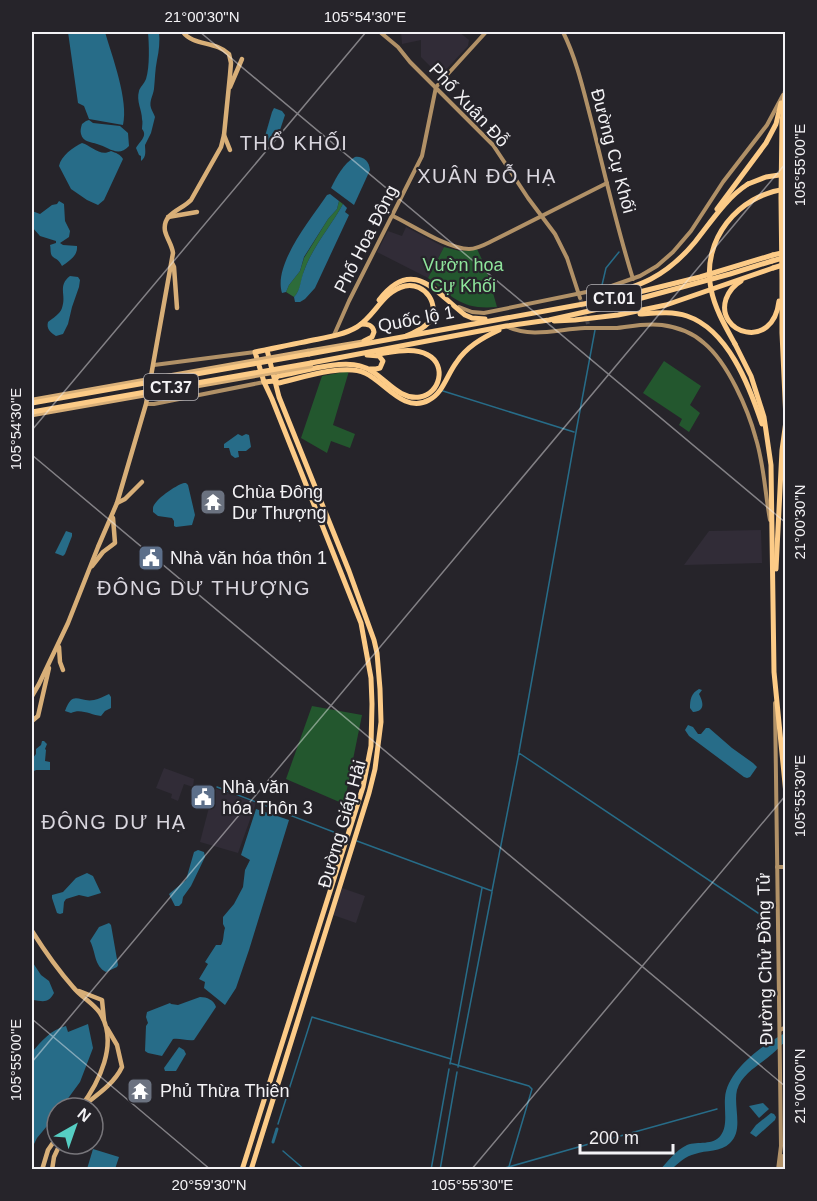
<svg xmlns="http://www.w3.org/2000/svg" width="817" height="1201" font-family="Arial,sans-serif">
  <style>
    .built { fill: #312c37 }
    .green { fill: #23572e }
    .forest { fill: #2d6c3a }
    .water { fill: #276c88 }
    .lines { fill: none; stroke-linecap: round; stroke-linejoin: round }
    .stream { stroke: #276c88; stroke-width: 1.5 }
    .canal { stroke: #276c88; stroke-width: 3 }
    .secondary-tunnel { stroke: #454348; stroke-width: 4; stroke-dasharray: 4 2; stroke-linecap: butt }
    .secondary { stroke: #b19167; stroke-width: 4 }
    .primary { stroke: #d8af78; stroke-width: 4.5 }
    .highway { stroke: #fccb87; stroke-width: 5 }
    .primary-bridge { stroke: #d8af78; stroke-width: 4.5 }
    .highway-bridge { stroke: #fccb87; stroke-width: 5 }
    .ticks { fill: none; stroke: #f3f2f5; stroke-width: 1.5; stroke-opacity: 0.45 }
    .labels { text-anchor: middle; stroke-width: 4.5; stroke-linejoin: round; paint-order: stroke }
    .shield { fill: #26242a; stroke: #b6b4b8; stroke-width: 1.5 }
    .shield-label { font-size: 16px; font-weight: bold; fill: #f3f2f5 }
    .street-label { font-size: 18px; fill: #f3f2f5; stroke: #26242a }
    .park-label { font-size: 18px; fill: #8fe59c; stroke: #26242a }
    .poi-label { font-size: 18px; fill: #f3f2f5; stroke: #26242a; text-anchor: start }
    .neighbourhood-label { font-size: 20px; letter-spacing: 1.5px; fill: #d9d6de; stroke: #26242a }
    .neatline { fill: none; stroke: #f3f2f5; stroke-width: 2 }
    .ticks-label { font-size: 15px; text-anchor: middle; fill: #f3f2f5 }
  </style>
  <rect width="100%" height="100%" fill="#26242a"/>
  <g class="built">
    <path d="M401,32H459L469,40L468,46L440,76L421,57V40L402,44Z"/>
    <path d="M406,227L444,247L428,278L377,252L388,231L402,236Z"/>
    <path d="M761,530L762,563L684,565L709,531Z"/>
    <path d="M164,768L194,779L193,787L184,784L178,801L171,798L172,794L156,788Z"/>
    <path d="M214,788L256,803L238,853L200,842Z"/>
    <path d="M342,888L365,896L356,923L333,915Z"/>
  </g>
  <g class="green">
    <path d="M444,247L460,251L477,249L486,268L497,307C462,310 454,298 428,278Z"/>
    <path d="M664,361L701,386L690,405L700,413L689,432L679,425L682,419L643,393Z"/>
    <path d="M349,371L333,425L355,434L350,448L331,441L327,453L301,438L322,376Z"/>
    <path d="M312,706L362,715L344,804L286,779Z"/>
  </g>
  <path class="forest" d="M339,201L343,204C331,226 313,246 304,271C301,280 301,290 294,297L286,292L289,285L300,271L304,258L328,219L337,209Z"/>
  <g class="water">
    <path d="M68,32H105C112,56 129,101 123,125L89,119L84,106L78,103Z"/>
    <path d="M148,32H159C160,41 159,51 157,60C155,70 155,79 154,89C153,96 149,101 151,108C152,111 154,114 155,117L151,133L145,145C145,150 147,157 141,161V156L139,155L136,148C140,141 148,136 142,129C142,126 143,122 142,119C142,110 136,101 139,91C140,87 144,84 146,79C150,67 149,44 148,32Z"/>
    <path d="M274,108L282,111L285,115L279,133L268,147L264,145L263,143L272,112Z"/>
    <path d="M89,120L93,123L120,126L128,133L129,146C118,158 109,147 97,144C91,142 83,142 81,134C80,131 81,127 82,124L86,121Z"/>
    <path d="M82,143C92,146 100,157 111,151C116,153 120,154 123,159L104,200L98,205L87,200L71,189L59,166C61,156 73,147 82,143Z"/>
    <path d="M355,157C363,156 369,161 370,170L354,205L331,188C337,176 343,164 355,157Z"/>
    <path d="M330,194L339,201L337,209L328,219L304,257L300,271L289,285L286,292L282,293C273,264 311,219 327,195Z"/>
    <path d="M59,201L64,204L65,221L70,231L69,237L60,243L63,245L77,246C78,256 69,261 62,266C58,258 56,260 52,256C50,253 51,249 50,245L56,243V241L40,236L32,227V211L40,214L52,205L57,204Z"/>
    <path d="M343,204L347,208L345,212L349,215L315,288L305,299L300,302H295L294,297C301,290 300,280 304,271C313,246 331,226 343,204Z"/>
    <path d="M70,276L78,277L80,280L79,287L72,307L68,324L63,334L56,336C51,333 46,329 48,322C53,318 60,314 62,308C67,295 57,286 70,276Z"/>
    <path d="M238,434L242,436L246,434L249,435L251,447L246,451H238L239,457L235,458L231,455L229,448H224V444Z"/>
    <path d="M184,483H186L188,485L195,515L192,525L176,527L174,526V521L172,518L158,516L153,512C153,511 153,509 153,508C154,500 176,485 184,483Z"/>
    <path d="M66,531L72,533V536L65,554L63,556L55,553Z"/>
    <path d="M699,689L702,690L699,694C703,702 706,711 693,712L690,708C690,700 691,693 699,689Z"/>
    <path d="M109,694L111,697V708L105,711L101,716C91,715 81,708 71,713L65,711C73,689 79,703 94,700C99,699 104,696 109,694Z"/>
    <path d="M688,725L693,727L698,734H701L706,728H709L732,748L753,763L757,767L750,777L747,778L744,777L689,736L685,730Z"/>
    <path d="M42,741H44L47,744L45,749L46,750L45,761L50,762V770H36L32,772V759L36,754V749L41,745Z"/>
    <path d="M256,809L289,820L249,950L236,988L225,1005L204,988L205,982L199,979L208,964L205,962L216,945H221C224,941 223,934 225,928L223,924V917L234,904L243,887L245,870L250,860L241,855Z"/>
    <path d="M198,850L204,852L205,857L191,886L183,897L182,903L179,906H175L169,894L186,880L194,852Z"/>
    <path d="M87,873L93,876L101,893L88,897L79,895L66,899L64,902L63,913L60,914L57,913L52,898V895L63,892L76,878Z"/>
    <path d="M109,923L111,925L118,965L117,967L106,972C94,966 96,952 90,941L99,927Z"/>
    <path d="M33,963L41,975L49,981L54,993C48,1004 43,1001 32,1000V964Z"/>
    <path d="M200,997C207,997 214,1000 216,1007L194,1040C187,1041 180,1038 173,1039L162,1056L148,1053L145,1051L146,1026L148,1023L146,1017L147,1012L170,1003L171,1004L178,1005Z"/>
    <path d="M88,1024L93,1048L80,1082L61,1108H57V1114L37,1138L32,1148V1052C42,1041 50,1030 66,1026L68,1032Z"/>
    <path d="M785,1033V1042C780,1046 777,1050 772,1054C760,1065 742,1073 737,1090C733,1106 744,1130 730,1143C721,1152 706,1150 695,1154C686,1156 678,1163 672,1169L660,1170C668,1161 676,1150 687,1145C698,1141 713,1146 721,1135C728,1125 724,1110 725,1098C727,1070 763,1045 785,1033Z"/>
    <path d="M179,1047L184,1050L186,1054L176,1071H165L164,1068Z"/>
    <path d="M763,1103L769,1109L759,1118L749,1106Z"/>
    <path d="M771,1113L774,1114L776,1117L775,1120L756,1137L750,1133L756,1125Z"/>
    <path d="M93,1149L119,1157L115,1169H87Z"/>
  </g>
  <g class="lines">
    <g class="stream">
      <path d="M602,285L606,268L619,252"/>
      <path d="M443,391L574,432"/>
      <path d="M519,752L576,432L595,330"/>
      <path d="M217,787L344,836"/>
      <path d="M357,841L492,891L519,753L770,921"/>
      <path d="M450,1063L529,1086L532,1089L508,1170"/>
      <path d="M450,1064L482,888"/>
      <path d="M458,1067L492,892"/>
      <path d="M278,1124L312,1017L451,1059"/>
      <path d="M613,1138L717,1109"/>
      <path d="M283,1151L305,1170"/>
      <path d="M431,1170L449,1069"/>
      <path d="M440,1170L457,1072"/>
      <path d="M498,1170L610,1138"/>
    </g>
    <path class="canal" d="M273,1142L277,1129"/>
    <path class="secondary-tunnel" d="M580,298L588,324"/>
    <g class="secondary">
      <path d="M380,32L398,47L410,62L493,145L528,198L555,234L567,258L580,298"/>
      <path d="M563,32C577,60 584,93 592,123C605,175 617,228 633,279"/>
      <path d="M393,216C412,225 448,249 469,249C477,249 484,245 492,241L607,183"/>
      <path d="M459,307L472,312L484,313L606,288L640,276L657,266L673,252L691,231L723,182L767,125L783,95"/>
      <path d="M508,327C532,338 559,329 585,328C595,328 606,328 617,328C632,326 647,323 662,325C677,327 693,333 704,343C728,363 748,409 756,439C764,465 765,493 770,520"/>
      <path d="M334,335L349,301L422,156L436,87L486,32"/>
      <path d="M154,365L255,352"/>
      <path d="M146,404H154L264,382"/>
      <path d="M775,703L781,1146L778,1170"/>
      <path d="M777,867H786"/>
      <path d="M780,1030L786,1027"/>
      <path d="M782,1156V1170"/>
    </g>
    <g class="primary">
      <path d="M230,87L242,59"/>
      <path d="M224,135L230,150"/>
      <path d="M168,217L197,212"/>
      <path d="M172,263L174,267L177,308"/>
      <path d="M308,351L367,341"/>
      <path d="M117,503L125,499L142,482"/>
      <path d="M92,566L103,552L115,543L113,518"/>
      <path d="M59,647L60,662L63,670"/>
      <path d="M32,696L39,684L68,623L98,547L117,503L146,404L173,253C172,245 167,239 165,231C162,213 182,210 191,200L221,147L224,135L230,75L231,63L229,54C216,41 193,46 183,32"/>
      <path d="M32,721L38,716L49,668"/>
      <path d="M32,931C44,950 58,970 73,987C81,997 93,1003 100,1013C119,1043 99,1083 80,1108"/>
      <path d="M79,991L102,1000L104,1020"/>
      <path d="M87,1103C100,1093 115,1082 122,1067L117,1045L107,1028"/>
      <path d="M42,1170L48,1150L57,1137"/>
      <path d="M52,1170L54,1157L60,1144"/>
    </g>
    <g class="highway">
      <path d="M786,86L782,122L781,198L782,280V333L786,420"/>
      <path d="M717,209L766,143L776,124L781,103"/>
      <path d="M741,281C734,285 729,291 726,299C715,333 773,352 779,301"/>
      <path d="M597,298C640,286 665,278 695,242C711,222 726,198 748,184"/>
      <path d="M379,300C413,256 435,292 465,315L472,318L485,319"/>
      <path d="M640,314C655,313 672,311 687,316C728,330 749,385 762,424"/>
      <path d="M554,321L575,320L618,315L666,305L773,268"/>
      <path d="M361,324C368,324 373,325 374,332L372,337L364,341"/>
      <path d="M735,344L751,376L758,398L764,417L771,465L774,672L786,794"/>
      <path d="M309,354L611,299L700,277L773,255"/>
      <path d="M367,355L379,356L383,361L380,368L376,369H370"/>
      <path d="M311,363L506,326L549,320L616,305L730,274L772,261"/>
      <path d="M274,381L278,376C301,372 339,360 360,366C382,371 396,401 420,397C440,394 447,365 428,355C414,347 394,352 378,354"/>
      <path d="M264,382L274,381L279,383C300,378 346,363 365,373C385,382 404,414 429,400C443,393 447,375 456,363C466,347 482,338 499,330"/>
      <path d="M776,569L782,450L786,421"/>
      <path d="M242,1170L363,787L371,746L372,704L371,678L361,623L272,399L264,382L255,352C271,349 288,345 304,342C321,338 342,336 357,327C375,316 383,291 405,286C425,282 441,305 429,322C423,329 414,333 406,336"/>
      <path d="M251,1170L369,793L375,769L381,722L380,689L377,653L374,640L349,571L279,397L267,350"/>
    </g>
    <g class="primary-bridge">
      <path d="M32,400L308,351"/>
      <path d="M32,415L311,366"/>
    </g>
    <g class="highway-bridge">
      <path d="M748,184L766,177L786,174"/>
      <path d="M773,255L786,252"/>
      <path d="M772,261L786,257"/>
      <path d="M773,268L786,264"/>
      <path d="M735,344C725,326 715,309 711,289C701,240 738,195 786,189"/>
      <path d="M32,403L309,354"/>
      <path d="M32,412L311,363"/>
    </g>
  </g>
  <path class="ticks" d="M200,32L786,523M32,430L366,32M32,455L786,1087M32,1019L211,1170M32,1062L786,163M471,1170L786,795"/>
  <defs>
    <g id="temple-square" transform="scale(1.35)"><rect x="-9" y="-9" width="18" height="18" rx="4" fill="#6b7280" stroke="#26242a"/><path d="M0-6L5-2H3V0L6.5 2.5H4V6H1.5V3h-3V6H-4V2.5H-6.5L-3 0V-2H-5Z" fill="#fff"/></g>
    <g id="civic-square" transform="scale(1.35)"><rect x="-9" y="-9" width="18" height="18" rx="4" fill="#5c6f8a" stroke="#26242a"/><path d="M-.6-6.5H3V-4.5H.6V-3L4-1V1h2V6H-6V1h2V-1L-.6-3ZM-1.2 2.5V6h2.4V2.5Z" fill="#fff"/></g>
  </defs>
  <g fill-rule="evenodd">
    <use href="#temple-square" x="213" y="502"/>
    <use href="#civic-square" x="151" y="558"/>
    <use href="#civic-square" x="203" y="797"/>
    <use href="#temple-square" x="140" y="1091"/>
  </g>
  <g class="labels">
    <g class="shield">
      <rect x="587" y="285" width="54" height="26" rx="4.5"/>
      <rect x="144" y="374" width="54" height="26" rx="4.5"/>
    </g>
    <g class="shield-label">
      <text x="614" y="304">CT.01</text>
      <text x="171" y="393">CT.37</text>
    </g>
    <g class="street-label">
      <text transform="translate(469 105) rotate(47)" y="6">Phố Xuân Đỗ</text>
      <text transform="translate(613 151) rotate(75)" y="6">Đường Cự Khối</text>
      <text transform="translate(366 239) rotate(-63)" y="6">Phố Hoa Động</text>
      <text transform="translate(416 319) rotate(-11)" y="6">Quốc lộ 1</text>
      <text transform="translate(342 824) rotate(-74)" y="6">Đường Giáp Hải</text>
      <text transform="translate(765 959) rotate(-91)" y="6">Đường Chử Đồng Tử</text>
    </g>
    <g class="park-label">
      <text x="463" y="271">Vườn hoa<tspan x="463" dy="21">Cự Khối</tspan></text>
    </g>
    <g class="poi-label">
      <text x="232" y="498">Chùa Đông<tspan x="232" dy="21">Dư Thượng</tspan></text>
      <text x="170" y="564">Nhà văn hóa thôn 1</text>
      <text x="222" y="793">Nhà văn<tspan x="222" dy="21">hóa Thôn 3</tspan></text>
      <text x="160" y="1097">Phủ Thừa Thiên</text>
    </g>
    <g class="neighbourhood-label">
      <text x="294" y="150">THỔ KHỐI</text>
      <text x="487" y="183">XUÂN ĐỖ HẠ</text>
      <text x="204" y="595">ĐÔNG DƯ THƯỢNG</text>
      <text x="114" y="829">ĐÔNG DƯ HẠ</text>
    </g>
  </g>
  <rect width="817" height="1201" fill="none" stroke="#26242a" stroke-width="66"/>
  <g transform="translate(75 1126) rotate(40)"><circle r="28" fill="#26242a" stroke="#78767b" stroke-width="1.5"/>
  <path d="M0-4.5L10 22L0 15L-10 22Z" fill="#56cec3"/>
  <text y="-9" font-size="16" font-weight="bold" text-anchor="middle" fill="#f3f2f5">N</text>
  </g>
  <path d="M580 1144v9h93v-9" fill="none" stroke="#f3f2f5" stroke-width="3"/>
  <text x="589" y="1144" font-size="18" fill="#f3f2f5" stroke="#26242a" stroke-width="4.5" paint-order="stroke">200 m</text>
  <rect x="33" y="33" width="751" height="1135" class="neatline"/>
  <g class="ticks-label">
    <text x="202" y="22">21°00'30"N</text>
    <text x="365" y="22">105°54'30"E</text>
    <text transform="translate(800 165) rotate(-90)" y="5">105°55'00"E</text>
    <text transform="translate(16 429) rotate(-90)" y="5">105°54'30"E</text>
    <text transform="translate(800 522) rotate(-90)" y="5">21°00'30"N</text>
    <text transform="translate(800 796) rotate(-90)" y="5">105°55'30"E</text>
    <text transform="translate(16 1060) rotate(-90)" y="5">105°55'00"E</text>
    <text transform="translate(800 1086) rotate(-90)" y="5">21°00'00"N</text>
    <text x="209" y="1190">20°59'30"N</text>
    <text x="472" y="1190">105°55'30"E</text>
  </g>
</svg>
